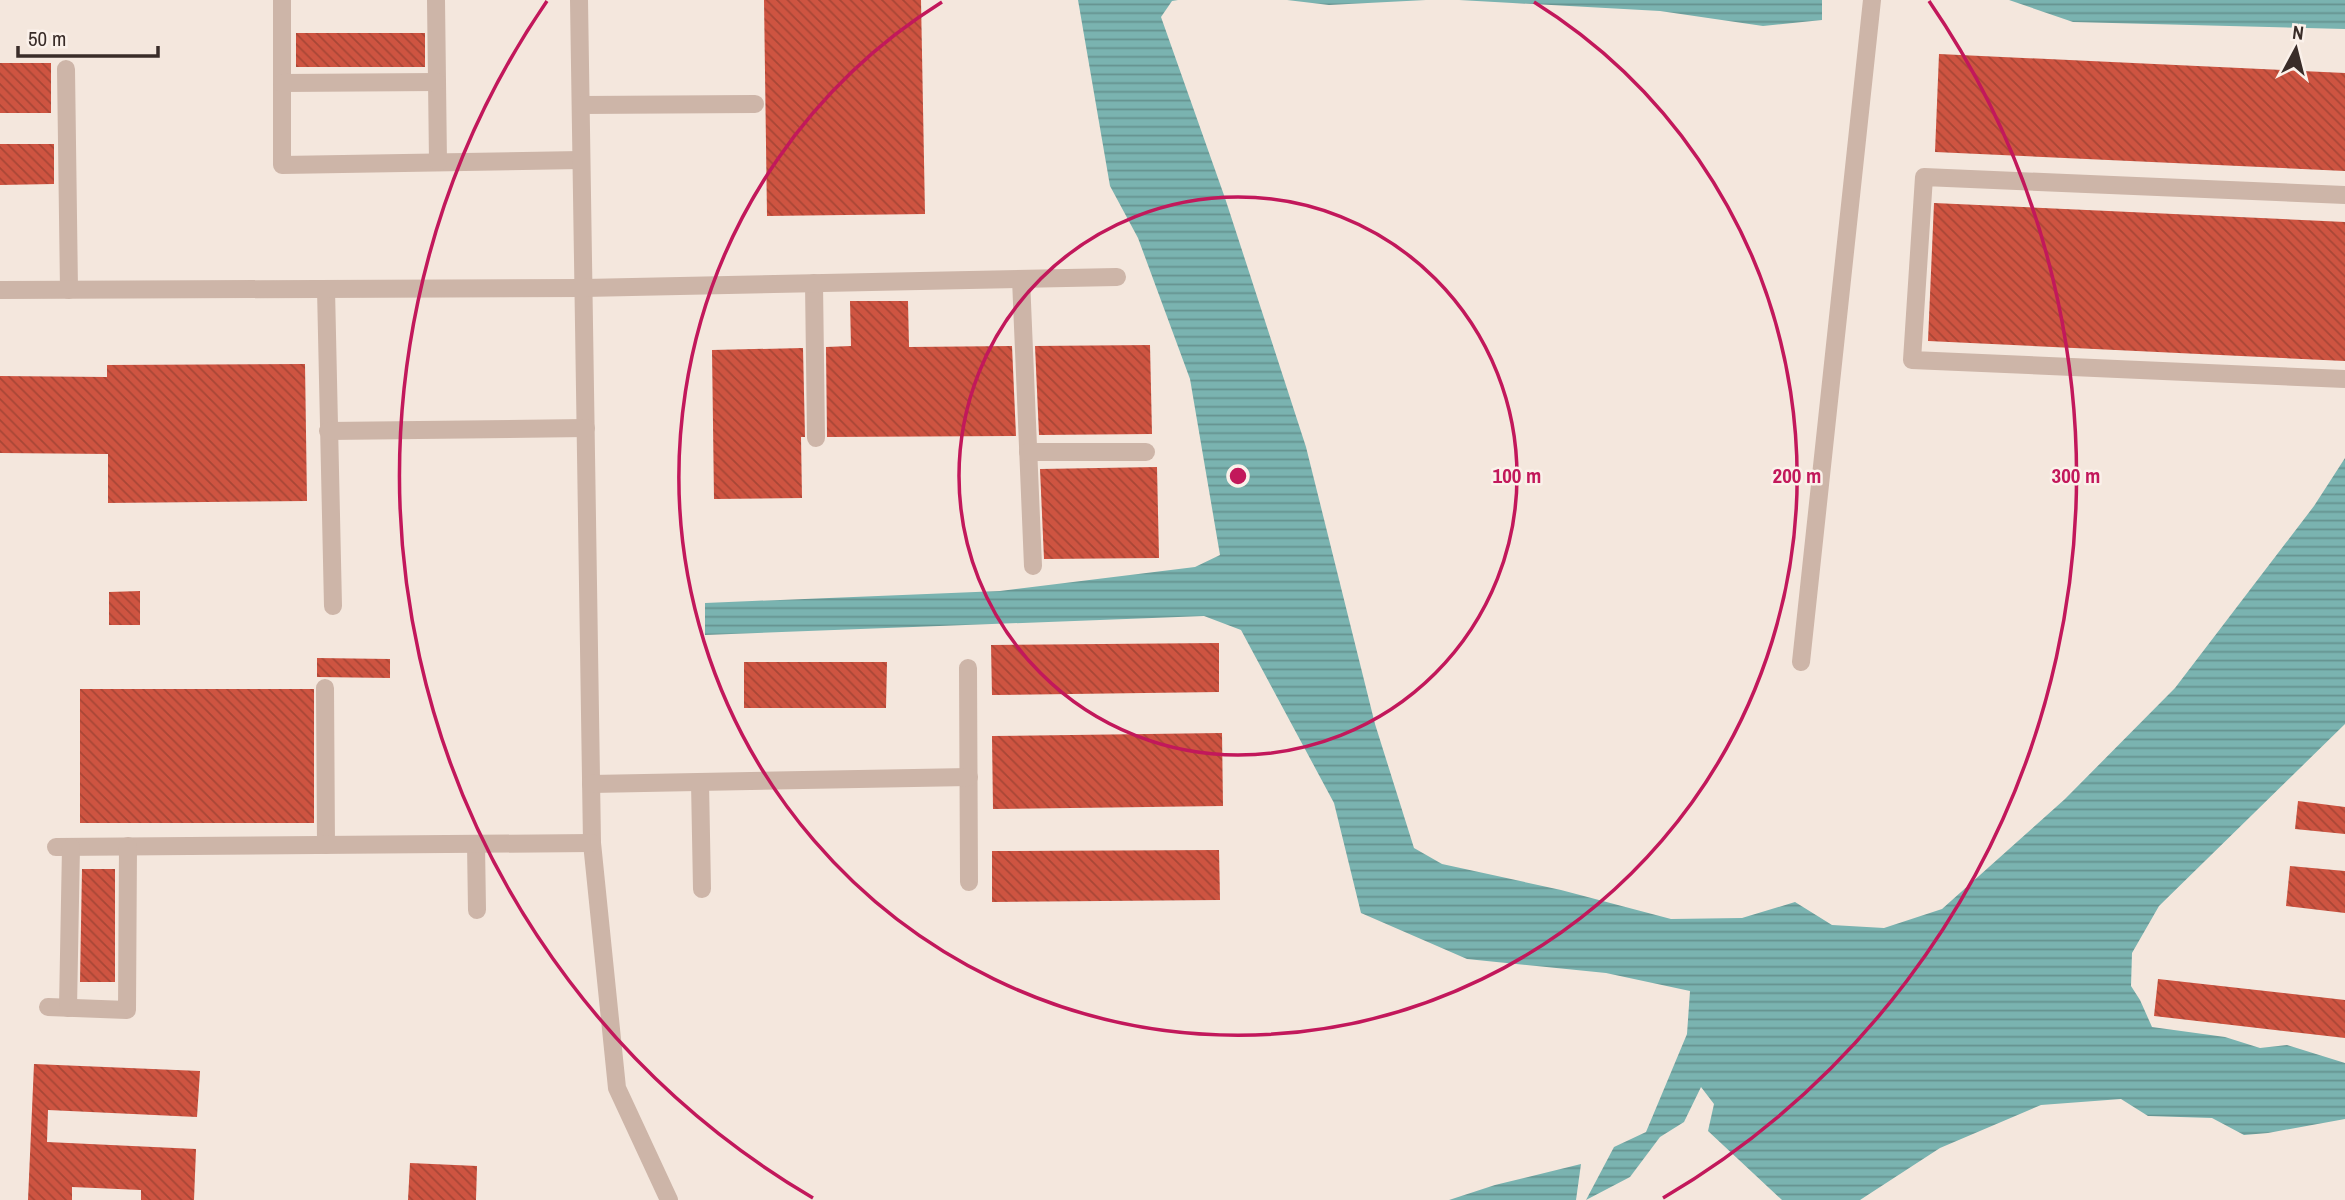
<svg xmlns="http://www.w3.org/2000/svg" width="2345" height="1200" font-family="'Archivo Narrow',sans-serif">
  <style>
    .water { fill: url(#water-rules) }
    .building { fill: url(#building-back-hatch) }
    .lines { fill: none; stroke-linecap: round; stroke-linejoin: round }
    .minor { stroke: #cdb5a8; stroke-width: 18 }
    .ring { fill: none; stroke: #c2185b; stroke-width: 3.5 }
    .centre { fill: #c2185b; stroke: #fbf1ea; stroke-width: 3.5 }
    .ring-label { font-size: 21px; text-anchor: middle; font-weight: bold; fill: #c2185b; stroke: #fbf1ea; stroke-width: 5; stroke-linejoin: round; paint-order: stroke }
  </style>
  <defs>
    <pattern id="water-rules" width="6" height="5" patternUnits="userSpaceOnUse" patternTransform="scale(1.75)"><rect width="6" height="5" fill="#7ab3b0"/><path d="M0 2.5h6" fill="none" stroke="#65928f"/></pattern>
    <pattern id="building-back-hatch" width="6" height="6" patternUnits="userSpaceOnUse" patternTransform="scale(1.75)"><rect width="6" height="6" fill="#ce5441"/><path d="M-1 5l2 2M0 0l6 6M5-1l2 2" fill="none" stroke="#a84636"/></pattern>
  </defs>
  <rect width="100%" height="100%" fill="#f4e7dd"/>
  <g class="water">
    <path d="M1078,0H1178L1172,1L1161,17L1225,198L1306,447L1375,724L1414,848L1442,864L1561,890L1671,919L1742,918L1795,902L1832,925L1884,928L1942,909L2065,799L2175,688L2314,506L2345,458V724L2159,906L2132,953L2131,986L2140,1000L2152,1027L2225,1037L2260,1048L2287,1045L2345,1063V1119L2268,1133L2244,1135L2212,1118L2148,1116L2121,1099L2041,1105L1940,1148L1860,1200H1782L1708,1131L1714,1104L1701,1087L1684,1122L1660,1137L1630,1177L1586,1200L1614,1147L1646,1132L1687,1034L1690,991L1606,973L1467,959L1361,913L1334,803L1241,630L1204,616L705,635V603L1000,591L1195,567L1220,555L1190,379L1138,238L1110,186Z"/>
    <path d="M1287,0H1426L1329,5Z"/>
    <path d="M1459,0H1822V20L1763,26L1660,11Z"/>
    <path d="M2009,0H2345V29L2073,22Z"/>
    <path d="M1581,1164L1576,1200H1449L1495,1185Z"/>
  </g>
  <g class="building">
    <path d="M764,0H921L925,214L767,216Z"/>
    <rect x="296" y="33" width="129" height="34"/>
    <path d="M1939,54L2345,73V171L1935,152Z"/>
    <rect x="0" y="63" width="51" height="50"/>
    <path d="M0,144H54V184L0,185Z"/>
    <path d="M1934,203L2345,222V361L1928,341Z"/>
    <path d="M850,301H908L909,347L1012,346L1016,436L827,437L826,347L851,346Z"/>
    <path d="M1150,345L1152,434L1039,435L1035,346Z"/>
    <path d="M803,348L805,437H801L802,498L714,499L712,350Z"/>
    <path d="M305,364L307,501L108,503V454L0,453V376L107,377V365Z"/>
    <path d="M1157,467L1159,558L1044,559L1040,469Z"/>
    <path d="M140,591V625H109V592Z"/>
    <path d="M1219,643V692L992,695L991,645Z"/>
    <path d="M317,658L390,659V678L317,677Z"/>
    <path d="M744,662H887L886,708H744Z"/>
    <rect x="80" y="689" width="234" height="134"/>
    <path d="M1222,733L1223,806L993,809L992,736Z"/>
    <path d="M2298,801L2345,807V834L2295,829Z"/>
    <path d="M1219,850L1220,900L992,902V851Z"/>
    <path d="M2290,866L2345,871V913L2286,906Z"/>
    <path d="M82,869H115V982H80Z"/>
    <path d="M2158,979L2345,1000V1038L2154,1016Z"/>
    <path d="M34,1064L200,1071L197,1117L48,1110L47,1142L196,1149L194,1200H141V1190L72,1187V1200H28Z"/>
    <path d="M410,1163L477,1166L476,1200H408Z"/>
  </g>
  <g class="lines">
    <g class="minor">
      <path d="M282,0V165L581,160"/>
      <path d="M436,0L438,162"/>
      <path d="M579,0L592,843L617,1088L669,1200"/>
      <path d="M66,69L69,290"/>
      <path d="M282,83L437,82"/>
      <path d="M581,105L755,104"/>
      <path d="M2345,195L1924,177L1912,360L2345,379"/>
      <path d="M1021,279L1033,566"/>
      <path d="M814,283L816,438"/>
      <path d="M326,289L333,606"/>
      <path d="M0,290L584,288L1117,277"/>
      <path d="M328,431L586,428"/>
      <path d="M1028,452H1146"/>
      <path d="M1801,662L1872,0"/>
      <path d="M968,668L969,882"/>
      <path d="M325,688L326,845"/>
      <path d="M700,782L702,889"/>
      <path d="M591,784L969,777"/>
      <path d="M476,844L477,910"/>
      <path d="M56,847L592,843"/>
      <path d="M48,1007L127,1010L128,846"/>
      <path d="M68,1008L71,847"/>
    </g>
  </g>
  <g class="ring">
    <circle cx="1238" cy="476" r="279"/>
    <path d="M1534 2A559 559 0 1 1 942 2"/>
    <path d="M813 1198A838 838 0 0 1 547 1M1929 1A838 838 0 0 1 1663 1198"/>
  </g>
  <circle cx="1238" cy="476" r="10" class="centre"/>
  <g class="ring-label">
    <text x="1517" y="483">100 m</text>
    <text x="1797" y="483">200 m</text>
    <text x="2076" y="483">300 m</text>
  </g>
  <g transform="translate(2296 49) rotate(7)" stroke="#fbf1ea" stroke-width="5" paint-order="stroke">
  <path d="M0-5L12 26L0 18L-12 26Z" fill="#392c28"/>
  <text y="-10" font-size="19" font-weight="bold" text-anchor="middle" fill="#392c28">N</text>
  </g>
  <path d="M18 46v10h140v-10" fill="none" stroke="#392c28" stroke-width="3.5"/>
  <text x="28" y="46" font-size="21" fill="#392c28" stroke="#fbf1ea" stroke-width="5" paint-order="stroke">50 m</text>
</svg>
